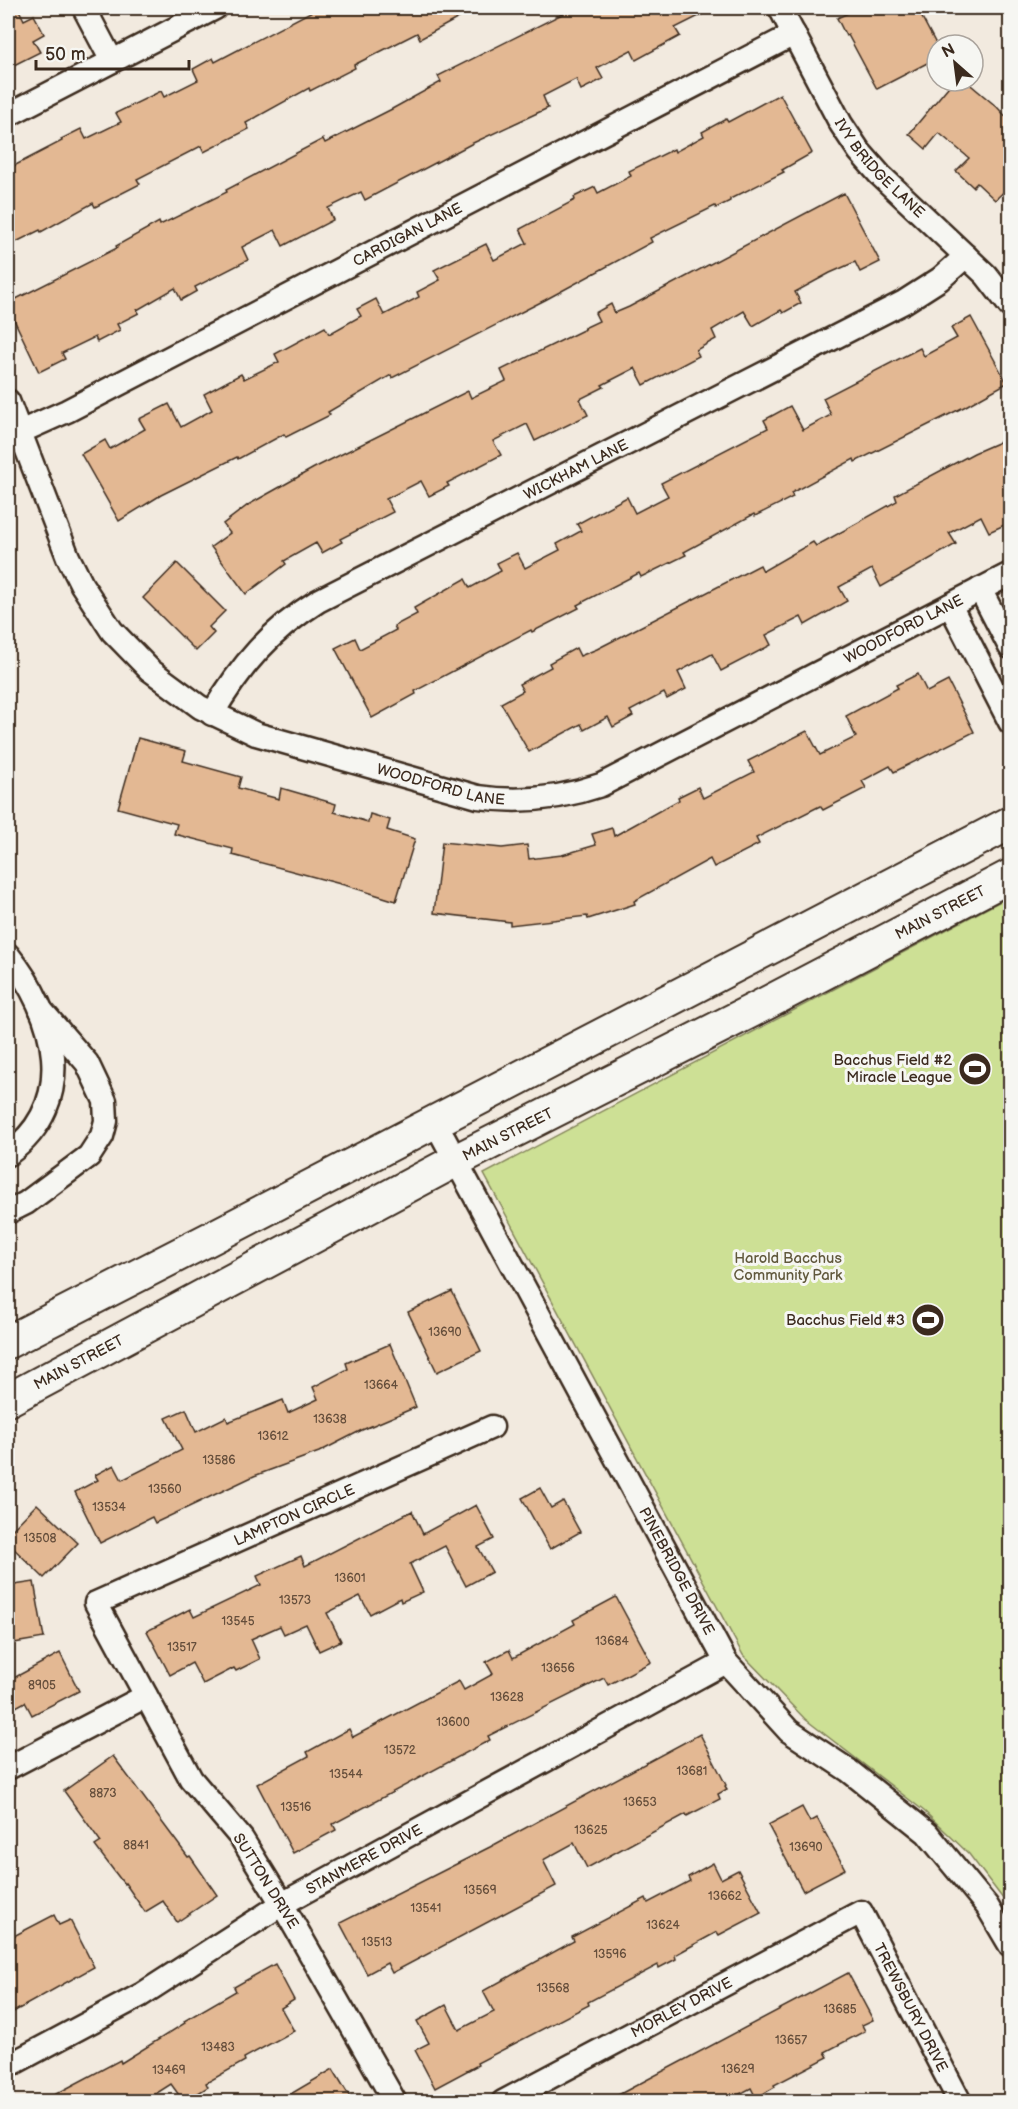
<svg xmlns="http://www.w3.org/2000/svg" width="1018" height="2109" font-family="'Balsamiq Sans',sans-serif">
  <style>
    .green { fill: #cde095; stroke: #84855a; stroke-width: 1.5 }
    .building { fill: #e3b893; stroke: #3b2a1e; stroke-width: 1.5 }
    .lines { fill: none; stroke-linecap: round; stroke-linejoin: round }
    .street-casing { stroke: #3b2a1e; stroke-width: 27 }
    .secondary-casing { stroke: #3b2a1e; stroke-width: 36 }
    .street { stroke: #f6f6f2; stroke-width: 22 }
    .secondary { stroke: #f6f6f2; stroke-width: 32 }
    .labels { text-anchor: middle; stroke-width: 6; stroke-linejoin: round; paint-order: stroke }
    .number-label { font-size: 12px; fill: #654e3b }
    .street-label { font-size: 15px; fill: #3b2a1e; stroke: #f6f6f2 }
    .poi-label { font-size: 15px; fill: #3b2a1e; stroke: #f6f6f2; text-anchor: end }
    .park-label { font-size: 15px; fill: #60583c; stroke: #f6f6f2 }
  </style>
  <rect width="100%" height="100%" fill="#f2eadf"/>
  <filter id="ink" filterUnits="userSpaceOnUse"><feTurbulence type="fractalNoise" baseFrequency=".0167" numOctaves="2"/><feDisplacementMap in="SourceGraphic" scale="12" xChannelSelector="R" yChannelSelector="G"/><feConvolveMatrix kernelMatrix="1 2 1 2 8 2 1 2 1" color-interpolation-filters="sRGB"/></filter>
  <g filter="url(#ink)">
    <path class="green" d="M1010,896V1908L969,1854L924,1811L805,1719L743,1655L484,1174Z"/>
    <g class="building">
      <path d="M8,8H18L24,20L34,15L44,34L33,40L40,52L8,68Z"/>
      <path d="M318,8H477L420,39L417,33L354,65L355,68L310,91L309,88L246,123L249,129L204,152L201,146L137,179L140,184L95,207L93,203L41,232L40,230L8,246V169L62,141L61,139L81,129L86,139L121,122L116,113L161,91L164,97L198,80L193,69L213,58L215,62Z"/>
      <path d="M574,8H715L675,28L680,36L636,60L631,50L597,68L603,79L581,90L576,79L543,96L548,108L473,143L365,200L361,192L328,208L333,220L283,246L275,230L242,247L248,260L195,287L197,291L181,300L175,288L137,310L139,313L117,324L120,330L97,342L95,337L62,353L65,359L39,372L8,307V303L117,248L116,246L159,222L160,225L227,192L226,190L323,139L325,143L392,109L441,82L438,76Z"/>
      <path d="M846,8H917L937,46V58L877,89L848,35L846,36L837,18L848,13Z"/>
      <path d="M953,81H966L997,107L1011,122V185L995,200L977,183L973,187L956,171L969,158L939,133L926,149L909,134Z"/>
      <path d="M780,94L812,153L782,170L784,172L730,199V201L716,208L715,206L650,238L652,242L545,300L392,378L391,375L328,412L330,415L286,437L284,434L238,459L237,457L161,495L119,521L81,454L105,440L110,449L145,429L139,419L169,404L181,427L212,410L204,394L241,374L244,379L279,362L275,354L325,327L329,334L361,316L357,309L376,299L384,315L419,297L417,292L440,280L434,270L486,244L494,260L527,243L520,229L575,200L574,197L595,187L598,193L631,176L629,171L674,149L675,152L704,136L702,132L726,119L728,122Z"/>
      <path d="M844,193L880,262L860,272L855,262L830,273L795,292L801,303L783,313L781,310L753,326L744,311L712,330L716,339L696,350L699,356L644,385L635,368L602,385L604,387L580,399L588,415L535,441L527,424L493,441L501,455L447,483L449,486L429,496L421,481L386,499L393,512L340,539L342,542L322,553L316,543L284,561L286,564L246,594L211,547L230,533L223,524L248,505L314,468L468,391L471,398L506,381L501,370L585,329L584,328L599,321L595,313L611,304L615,313L629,307Z"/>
      <path d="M971,317L1007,383L964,407L855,462L854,459L791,493L793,497L755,516L754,514L684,552L686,555L641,577L639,573L577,605L579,608L532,632L531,630L415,691L416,694L372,718L335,648L355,638L360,649L396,630L394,626L417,614L414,608L465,579L470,588L501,571L497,563L517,553L525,568L560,550L557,544L581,531L577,524L627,497L635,513L668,496L661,483L768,428L764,420L790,406L803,430L831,415L823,398L920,348L924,356L957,338L951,328Z"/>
      <path d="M1011,437V522L989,532L981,516L949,533L956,544L881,587L872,569L839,587L847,601L805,625L801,617L766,635L771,645L721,671L712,654L678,672L686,689L667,699L664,693L630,711L633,716L613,727L608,717L584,730L581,724L529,752L501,703L523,691L519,684L551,667L549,663L576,648L580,656L597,649L760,565L763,571L813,542L816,546L897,501L895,495L974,453Z"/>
      <path d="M177,563L225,611L209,627L214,633L196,651L143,598Z"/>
      <path d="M918,674L927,692L948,681L974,732L894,772L890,766L862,781L866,788L823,810L820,806L756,838L759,844L714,867L710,859L634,901L635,904L588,919L587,916L510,925V922L434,913L442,842L502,848L527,845L529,859L562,855L596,845L592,834L612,828L614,836L679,800L678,797L698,787L703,798L754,772L748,761L807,731L820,755L856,737L846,716L898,688L896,685Z"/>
      <path d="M138,738L186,751L183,761L241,777L238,788L279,799L281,788L336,804L334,812L368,822L370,814L390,820L387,830L415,839L396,901L348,886L232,855L233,849L174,834L177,824L118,808Z"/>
      <path d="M452,1291L481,1351L437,1372L408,1312Z"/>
      <path d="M390,1344L416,1407L362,1430L319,1452L254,1476L155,1523L152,1517L100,1543L75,1492L98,1480L95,1475L114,1465L122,1480L182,1450L166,1418L186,1409L196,1432L226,1417L228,1422L283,1400L288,1413L318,1399L313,1387L348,1369L346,1363Z"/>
      <path d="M540,1488L551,1508L563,1501L580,1532L550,1549L522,1498Z"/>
      <path d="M37,1504L78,1543L44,1578L8,1543V1534Z"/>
      <path d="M476,1505L494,1539L478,1547L492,1572L466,1586L445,1546L410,1564L423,1592L401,1602L400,1598L370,1614L360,1596L327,1613L341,1641L319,1651L306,1624L284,1634L280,1626L251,1639L260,1659L236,1671L234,1668L203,1684L192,1663L170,1675L147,1631L190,1609L194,1617L261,1585L257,1576L301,1556L305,1566L412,1511L423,1534Z"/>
      <path d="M34,1582L44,1638L8,1644V1586Z"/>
      <path d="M616,1597L651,1662L608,1685L604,1678L488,1736L490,1740L333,1824L336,1830L293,1853L257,1784L309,1756L307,1752L349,1729L353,1737L459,1681L464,1690L493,1674L486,1662L509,1650L513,1658L575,1624L573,1620Z"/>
      <path d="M60,1653L79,1691L32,1715L25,1702L16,1707L8,1690V1681Z"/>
      <path d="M700,1734L726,1785L725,1786L727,1789L718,1794L720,1799L687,1816L686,1814L587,1868L574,1843L543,1860L556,1886L392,1973L387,1963L367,1974L340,1923L490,1847Z"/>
      <path d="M113,1756L188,1857L190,1856L217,1895L177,1922L163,1901L145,1912L125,1883L124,1884L95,1846L101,1842L64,1791Z"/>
      <path d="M802,1807L810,1822L817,1818L845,1869L803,1891L768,1825Z"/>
      <path d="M713,1863L721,1879L738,1870L761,1913L719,1935L717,1932L675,1955L676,1959L659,1968L658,1965L588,2002L589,2005L477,2063L478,2065L435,2088L415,2050L429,2043L417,2021L446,2005L459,2030L494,2012L483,1991L574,1941L572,1937L646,1898L648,1903L690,1881L688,1877Z"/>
      <path d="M54,1915L59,1925L70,1920L94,1967L8,2015V1939Z"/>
      <path d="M275,1964L294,2000L281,2008L294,2031L244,2058L245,2061L206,2083L208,2087L184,2102L171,2084L143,2102H41L120,2060L121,2063L185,2023L184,2021L236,1991L234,1987Z"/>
      <path d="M848,1973L873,2020L862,2025L865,2031L825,2052L828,2057L774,2085L775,2087L756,2098L751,2088L725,2102H605Z"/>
      <path d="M333,2069L353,2102H277Z"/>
    </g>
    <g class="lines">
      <g class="street-casing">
        <g id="street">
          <path d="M84,8L112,61"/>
          <path id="s1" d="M780,8L841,124L859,151L880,175L986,275L1010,306"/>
          <path d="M8,115L215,8"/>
          <path id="s2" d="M8,401L68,557L82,585L112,631L150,670L200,707L256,734L478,797C520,803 560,799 601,785L1010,574"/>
          <path id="s3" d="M20,432L67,411L794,34"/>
          <path d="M980,589L1010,647"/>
          <path d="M950,605L1010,722"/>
          <path id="s4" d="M212,714C241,665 270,631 318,601L904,302L940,279L966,256"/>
          <path d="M8,955C56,1014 80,1102 8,1154"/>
          <path id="s5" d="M435,1122L726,1662L789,1731L848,1770L927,1833L987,1906L1010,1945"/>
          <path d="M8,1212L26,1203L89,1156L102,1136L106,1121L105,1101L87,1063L41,1010"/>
          <path d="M8,1768L146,1696"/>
          <path id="s6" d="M8,2066L141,1995L282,1904L726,1662"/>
          <path id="s7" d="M395,2102L282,1904L242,1839L191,1779L96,1603L492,1427"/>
          <path id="s8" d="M503,2102L861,1912L960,2102"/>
        </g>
      </g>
      <g class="secondary-casing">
        <g id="secondary">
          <path d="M8,1342L213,1237L1010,823"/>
          <path id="s9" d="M8,1400L455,1161L765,1004L1010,876"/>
        </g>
      </g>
      <use href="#street" class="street"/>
      <use href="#secondary" class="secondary"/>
    </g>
  </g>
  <defs>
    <g id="stadium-disc" transform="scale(1.725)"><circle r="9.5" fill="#3b2a1e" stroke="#f6f6f2"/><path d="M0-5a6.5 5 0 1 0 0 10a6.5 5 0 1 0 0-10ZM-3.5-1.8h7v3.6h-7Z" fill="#fff"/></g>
  </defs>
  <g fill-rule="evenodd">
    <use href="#stadium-disc" x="975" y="1069"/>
    <use href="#stadium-disc" x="928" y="1320"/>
  </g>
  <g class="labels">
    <g class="number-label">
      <text x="445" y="1336">13690</text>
      <text x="381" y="1389">13664</text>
      <text x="330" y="1423">13638</text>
      <text x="273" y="1440">13612</text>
      <text x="219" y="1464">13586</text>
      <text x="165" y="1493">13560</text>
      <text x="109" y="1511">13534</text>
      <text x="40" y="1542">13508</text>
      <text x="350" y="1582">13601</text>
      <text x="295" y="1604">13573</text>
      <text x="238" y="1625">13545</text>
      <text x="612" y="1645">13684</text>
      <text x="182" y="1651">13517</text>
      <text x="558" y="1672">13656</text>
      <text x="42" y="1689">8905</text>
      <text x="507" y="1701">13628</text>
      <text x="453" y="1726">13600</text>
      <text x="400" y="1754">13572</text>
      <text x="692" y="1775">13681</text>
      <text x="346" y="1778">13544</text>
      <text x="103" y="1797">8873</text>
      <text x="640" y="1806">13653</text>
      <text x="296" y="1811">13516</text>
      <text x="591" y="1834">13625</text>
      <text x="136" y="1849">8841</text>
      <text x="806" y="1851">13690</text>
      <text x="480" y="1894">13569</text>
      <text x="725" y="1900">13662</text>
      <text x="426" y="1912">13541</text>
      <text x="663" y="1929">13624</text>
      <text x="377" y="1946">13513</text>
      <text x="610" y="1958">13596</text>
      <text x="553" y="1992">13568</text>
      <text x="840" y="2013">13685</text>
      <text x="791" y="2044">13657</text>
      <text x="218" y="2051">13483</text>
      <text x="738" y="2073">13629</text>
      <text x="169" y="2074">13469</text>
    </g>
    <g class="street-label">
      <text dy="5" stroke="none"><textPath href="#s1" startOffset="190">IVY BRIDGE LANE</textPath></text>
      <text dy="5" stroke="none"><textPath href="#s3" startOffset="435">CARDIGAN LANE</textPath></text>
      <text dy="5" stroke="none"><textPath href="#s4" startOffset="446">WICKHAM LANE</textPath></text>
      <text dy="5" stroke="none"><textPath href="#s2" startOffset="1128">WOODFORD LANE</textPath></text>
      <text dy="5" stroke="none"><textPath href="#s2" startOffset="624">WOODFORD LANE</textPath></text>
      <text dy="5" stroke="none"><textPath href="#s9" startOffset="1052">MAIN STREET</textPath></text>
      <text dy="5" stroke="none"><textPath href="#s9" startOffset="566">MAIN STREET</textPath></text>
      <text dy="5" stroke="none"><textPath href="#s9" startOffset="80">MAIN STREET</textPath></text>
      <text dy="5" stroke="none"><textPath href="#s7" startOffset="800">LAMPTON CIRCLE</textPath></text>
      <text dy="5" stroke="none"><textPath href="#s5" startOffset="510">PINEBRIDGE DRIVE</textPath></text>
      <text dy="5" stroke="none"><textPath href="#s6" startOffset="412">STANMERE DRIVE</textPath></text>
      <text transform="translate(266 1881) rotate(58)" y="5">SUTTON DRIVE</text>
      <text dy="5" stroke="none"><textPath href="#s8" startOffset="202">MORLEY DRIVE</textPath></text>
      <text dy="5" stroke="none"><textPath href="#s8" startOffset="513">TREWSBURY DRIVE</textPath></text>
    </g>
    <g class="poi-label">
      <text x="952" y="1065">Bacchus Field #2<tspan x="952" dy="17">Miracle League</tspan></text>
      <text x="905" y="1325">Bacchus Field #3</text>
    </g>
    <g class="park-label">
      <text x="788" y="1263">Harold Bacchus<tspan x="788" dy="17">Community Park</tspan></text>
    </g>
  </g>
  <rect width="1018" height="2109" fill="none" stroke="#f6f6f2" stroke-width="30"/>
  <rect x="15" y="15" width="988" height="2079" fill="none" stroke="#3b2a1e" stroke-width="2" filter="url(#ink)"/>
  <g transform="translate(955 63) rotate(332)"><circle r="28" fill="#f6f6f2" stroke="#aba49d" stroke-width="1.5"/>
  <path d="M0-4.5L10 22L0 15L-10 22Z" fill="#3b2a1e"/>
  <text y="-9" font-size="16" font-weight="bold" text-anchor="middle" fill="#3b2a1e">N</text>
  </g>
  <path d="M36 60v9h153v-9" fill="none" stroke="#3b2a1e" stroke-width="3"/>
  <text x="45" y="60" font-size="18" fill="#3b2a1e" stroke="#f6f6f2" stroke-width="4.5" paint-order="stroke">50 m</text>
</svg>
